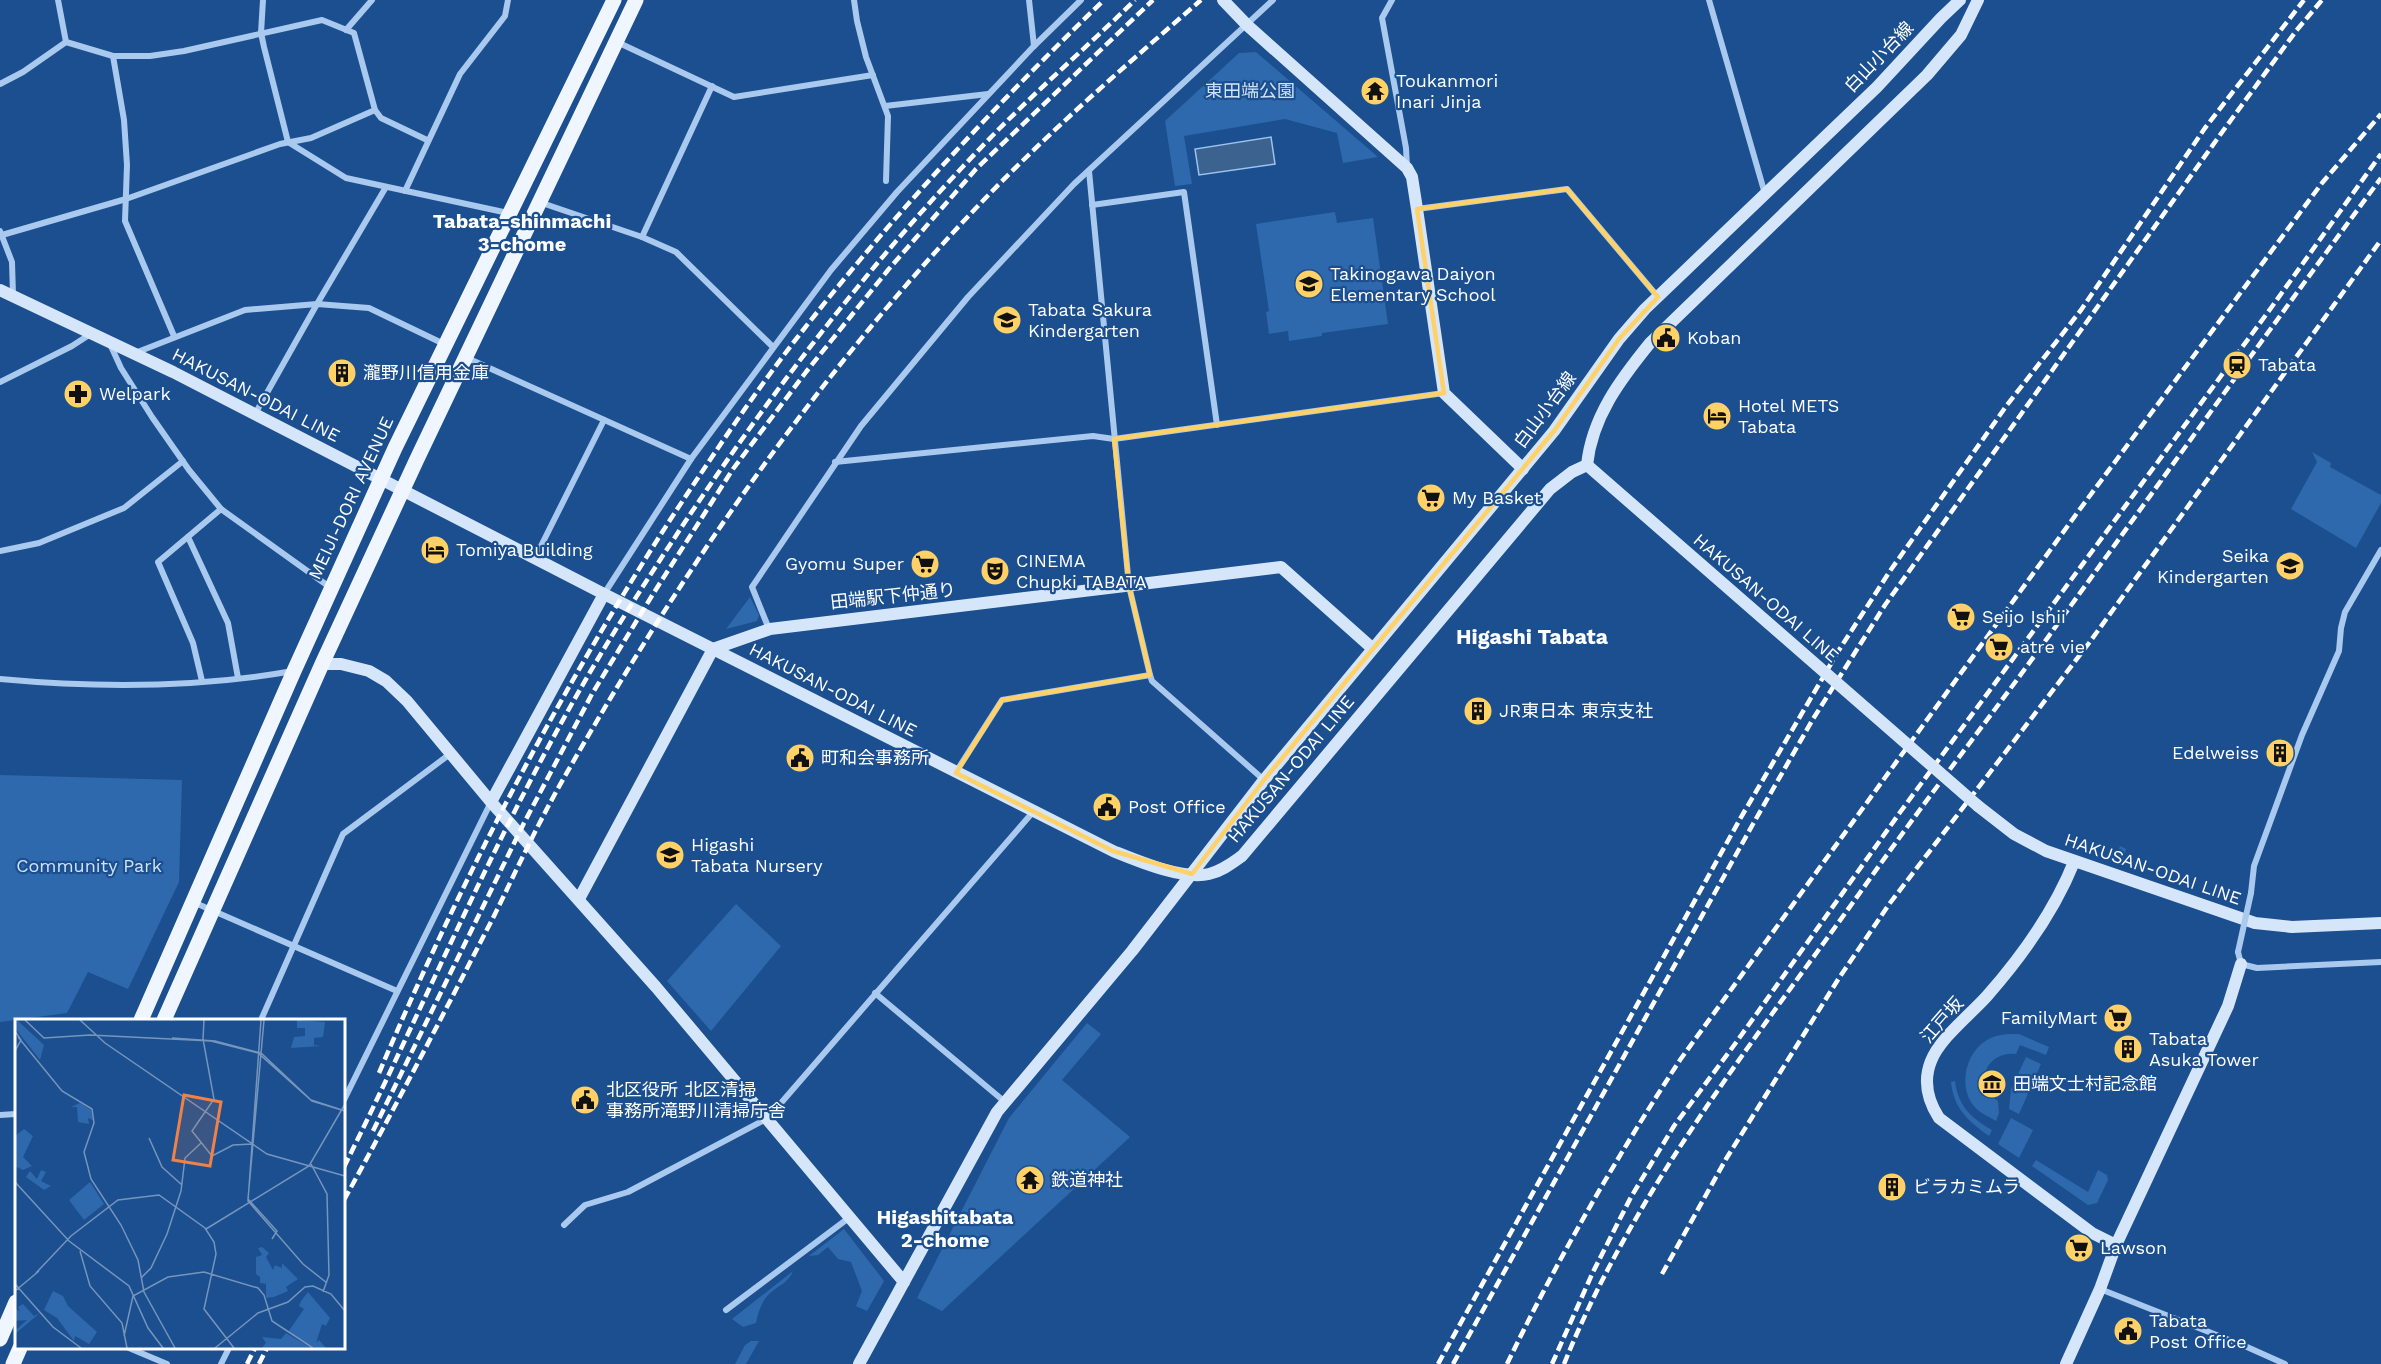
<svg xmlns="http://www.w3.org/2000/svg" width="2381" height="1364" font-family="'Work Sans','Noto Sans JP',sans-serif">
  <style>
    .green { fill: #2e69ad }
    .water { fill: #3c6290; stroke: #9cc4f0; stroke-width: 1.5 }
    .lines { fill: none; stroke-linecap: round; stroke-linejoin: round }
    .street { stroke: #a9c9ee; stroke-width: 6 }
    .secondary { stroke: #d6e6fa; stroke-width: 12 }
    .primary { stroke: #f0f6ff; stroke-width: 15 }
    .rail { stroke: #fff; stroke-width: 4.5; stroke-dasharray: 10 4.5; stroke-linecap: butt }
    .street-bridge { stroke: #a9c9ee; stroke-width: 6 }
    .secondary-bridge { stroke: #d6e6fa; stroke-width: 12 }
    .marked { fill: none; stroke: #ffd166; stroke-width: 4.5; stroke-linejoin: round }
    .labels { text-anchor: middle; stroke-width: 4.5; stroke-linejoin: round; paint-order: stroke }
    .street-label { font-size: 18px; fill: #fff; stroke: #1b4f8f }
    .poi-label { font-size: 18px; fill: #fff; stroke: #1b4f8f; text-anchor: start }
    .park-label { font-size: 18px; fill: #cfe3fa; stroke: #1b4f8f }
    .neighbourhood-label { font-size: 20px; font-weight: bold; fill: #fff; stroke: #1b4f8f }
    .quarter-label { font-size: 21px; font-weight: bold; fill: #fff; stroke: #1b4f8f }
    .inset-road { fill: none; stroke: #7695bc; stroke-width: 1.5 }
    .view { fill: #ee8249; fill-opacity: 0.15; stroke: #ee8249; stroke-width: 3 }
    .inset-edge { fill: none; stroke: #fff; stroke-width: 3 }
  </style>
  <rect width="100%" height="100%" fill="#1b4f8f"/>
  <g class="green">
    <path d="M1256,52L1378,157L1343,163L1337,133L1285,119L1184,136L1192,184L1175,186L1165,121L1239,53Z"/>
    <path d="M1335,212L1337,223L1373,218L1388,324L1322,333V336L1289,341L1288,331L1269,334L1266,312L1269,311L1256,224Z"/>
    <path d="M2312,452L2331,463L2330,467L2381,495V503L2356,548L2291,509L2317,462Z"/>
    <path d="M750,597L759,615L757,621L726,629Z"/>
    <path d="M0,775L182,780L179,882L128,989L88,972L67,1013L0,1022Z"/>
    <path d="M2120,846L2126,849L2123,857L2141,864L2144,859L2148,860L2144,870L2115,859Z"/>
    <path d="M736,904L781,946L711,1031L667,981Z"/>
    <path d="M1087,1023L1101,1034L1062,1080L1130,1137L942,1311L917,1298L1009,1118Z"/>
    <path d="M2019,1034L2049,1047L2046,1055L2020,1045L2016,1054C1986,1051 1972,1085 1998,1101L1999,1113L1996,1121C1988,1116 1979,1113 1973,1105C1958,1085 1966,1052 1987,1040C1997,1034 2008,1034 2019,1034Z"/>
    <path d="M2026,1057L2041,1064L2019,1114L2009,1109L2011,1089Z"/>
    <path d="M1955,1081C1958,1106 1971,1118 1992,1130L1989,1136C1968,1121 1954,1109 1951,1082Z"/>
    <path d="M2011,1118L2033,1130L2019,1158L1998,1144Z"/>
    <path d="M2036,1160L2088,1192L2098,1170L2107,1175L2108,1180L2097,1203L2088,1205L2032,1166Z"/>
    <path d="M844,1229L884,1281L867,1311L856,1306L862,1291L851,1262L838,1259L828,1247L818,1255L809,1256Z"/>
    <path d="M793,1271C789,1283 777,1286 768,1295C761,1303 758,1313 756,1323L743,1327L732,1319Z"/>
    <path d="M751,1341H759L746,1364H735L745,1345Z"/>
  </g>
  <path class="water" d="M1271,137L1275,164L1199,175L1195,149Z"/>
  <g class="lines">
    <g class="street">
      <path d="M58,0L66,42"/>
      <path d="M263,0L261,33L264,47L288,142L346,178L508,213"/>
      <path d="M854,0L857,21L866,57L888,116L886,181"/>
      <path d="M1029,0L1034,46"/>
      <path d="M1392,0L1382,18L1406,148L1407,167"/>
      <path d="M1709,0L1765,194"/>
      <path d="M346,30L372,0"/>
      <path d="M66,42L113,56H150L184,51L322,20L354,33L375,110L381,118L427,140"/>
      <path d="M617,42L734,97L873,75"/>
      <path d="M113,56L124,120L127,165L125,221L174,336"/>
      <path d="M0,84L23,72L66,42"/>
      <path d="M885,106L988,94"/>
      <path d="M1089,171L1129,586L1150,675L1152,681L1264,780"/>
      <path d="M405,191L460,74L505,16L508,0"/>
      <path d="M539,202L642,237L676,252L773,347"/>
      <path d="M1092,205L1184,192L1217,425"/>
      <path d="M1417,209L1567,189L1658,297"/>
      <path d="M0,231L12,262L13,295"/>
      <path d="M2,235L126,199L280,144L311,138L375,110"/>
      <path d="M642,237L712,86"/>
      <path d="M110,344L121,368L152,417L189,470L221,509L331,588"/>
      <path d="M135,353L245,310L317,304L369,308L444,344"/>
      <path d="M467,358L691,459"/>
      <path d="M0,382L72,346L92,333"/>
      <path d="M255,414L317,304L386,187"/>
      <path d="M835,462L1093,436L1114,439L1444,393"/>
      <path d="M188,537L228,623L238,678"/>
      <path d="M0,551L39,543L124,508L183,461"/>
      <path d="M535,558L604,420"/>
      <path d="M604,594L691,459L831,270L897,192L1034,46L1081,0"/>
      <path d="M769,629L752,587L861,426L968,297L1074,184L1273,0"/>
      <path d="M0,679C97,688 197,688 293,671"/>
      <path d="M202,681L193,643L158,562L221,509"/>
      <path d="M956,772L1002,700L1150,675"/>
      <path d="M2251,893L2254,866L2302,735L2339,651L2341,628L2345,612L2381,550"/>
      <path d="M193,902L397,991"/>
      <path d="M2238,952L2241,964L2257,968L2381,962"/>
      <path d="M875,993L1005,1102"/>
      <path d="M261,1020L343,834L450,754"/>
      <path d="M344,1100L491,802"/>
      <path d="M0,1115L16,1114"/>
      <path d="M564,1225L585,1205L628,1192L768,1118L1033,812"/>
      <path d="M2100,1289L2247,1347L2285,1364"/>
      <path d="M726,1310L850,1217"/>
      <path d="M129,1348L167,1364"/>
      <path d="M221,1364L229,1348"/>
    </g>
    <g class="secondary">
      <path d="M1223,0L1247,25L1407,168L1412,177L1417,209L1444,393L1523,469"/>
      <path d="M0,290L173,372L604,594L1113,851C1138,861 1182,880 1209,874C1222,871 1232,863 1242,856L1550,489L1572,472L1587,465C1592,417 1620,380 1650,343L1927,75L1961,35L1978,0"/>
      <path d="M322,664H341L369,671L386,681L407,701L491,802L656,987L904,1282"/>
      <path d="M491,802L604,594"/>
      <path d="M1978,806L2014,834L2046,851L2255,923L2292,927L2381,923"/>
      <path d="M2074,862C2054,912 2023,955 1987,996C1970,1015 1940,1038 1931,1061C1923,1081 1928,1101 1939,1118L2092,1233L2116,1245"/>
      <path d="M579,899L713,649L770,629L1281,567L1372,648"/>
      <path d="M859,1364L997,1112L1132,951L1264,780L1554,431L1619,339L1645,309L1877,87L1941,18L1960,0"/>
      <path d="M2066,1364L2100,1289L2116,1245L2228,1006L2241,964"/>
    </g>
    <g class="primary">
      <path d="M141,1020L294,671L395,448L614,0"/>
      <path d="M164,1020L322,664L417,459L636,0"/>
      <path d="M0,1339L16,1302"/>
      <path d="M13,1364L20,1348"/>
    </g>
    <g class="rail">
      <path d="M379,1073C461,880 558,693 672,517C713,455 754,393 800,334C893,215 995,105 1104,0"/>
      <path d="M373,1131L524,823L592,694L653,594L733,469L806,372L888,270L976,169L1153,0"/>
      <path d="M344,1167C434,986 511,797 618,626C729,448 853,277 1000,128C1044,84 1091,43 1135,0"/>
      <path d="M344,1200C396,1106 445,1011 494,916C517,869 539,821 565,776C681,572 815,378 976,208C1046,134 1124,67 1201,0"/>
      <path d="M1662,1274L1726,1159L1839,978L1890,903L2089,643L2381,240"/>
      <path d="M247,1364L255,1348"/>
      <path d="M259,1364L267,1348"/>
      <path d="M1438,1364L1740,819L1839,650L1890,571L2007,405L2081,310L2205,128L2304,0"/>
      <path d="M1453,1364L1753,824L1813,719L1885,605L2220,135L2296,31L2322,0"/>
      <path d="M1507,1364C1558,1258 1616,1158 1680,1060L2080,509L2322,183L2381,114"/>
      <path d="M1552,1364L1593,1272L1631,1197L1674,1126L1735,1044L1901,811L2271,308L2381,154"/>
      <path d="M1564,1364C1635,1188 1755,1040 1864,887C1914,816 1967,747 2019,677C2140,511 2259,343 2381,178"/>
    </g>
    <path class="street-bridge" d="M2238,952L2251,893"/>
    <path class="secondary-bridge" d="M1587,465L1978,806"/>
  </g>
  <path class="marked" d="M1567,189L1658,297L1619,339L1554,431L1264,780L1192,874L1113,851L956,773L1002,700L1150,675L1129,586L1114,439L1444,393L1417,209Z"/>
  <defs>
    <g id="temple-disc" transform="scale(1.5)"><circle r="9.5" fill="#ffd166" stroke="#1b4f8f"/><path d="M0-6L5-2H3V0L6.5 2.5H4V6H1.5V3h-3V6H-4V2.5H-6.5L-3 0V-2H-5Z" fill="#111"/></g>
    <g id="school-disc" transform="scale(1.5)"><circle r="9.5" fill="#ffd166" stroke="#1b4f8f"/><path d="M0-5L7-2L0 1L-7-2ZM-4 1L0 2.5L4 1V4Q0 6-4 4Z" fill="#111"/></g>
    <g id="civic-disc" transform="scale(1.5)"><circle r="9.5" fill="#ffd166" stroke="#1b4f8f"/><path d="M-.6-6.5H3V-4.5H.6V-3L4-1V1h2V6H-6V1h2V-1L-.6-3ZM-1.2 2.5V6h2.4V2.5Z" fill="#111"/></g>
    <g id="station-disc" transform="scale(1.5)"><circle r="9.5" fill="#ffd166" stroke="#1b4f8f"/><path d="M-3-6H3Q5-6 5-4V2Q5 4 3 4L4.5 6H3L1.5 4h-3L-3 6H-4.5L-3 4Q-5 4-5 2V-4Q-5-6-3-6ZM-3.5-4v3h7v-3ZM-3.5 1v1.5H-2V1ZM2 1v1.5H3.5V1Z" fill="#111"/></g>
    <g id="building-disc" transform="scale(1.5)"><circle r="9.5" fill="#ffd166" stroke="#1b4f8f"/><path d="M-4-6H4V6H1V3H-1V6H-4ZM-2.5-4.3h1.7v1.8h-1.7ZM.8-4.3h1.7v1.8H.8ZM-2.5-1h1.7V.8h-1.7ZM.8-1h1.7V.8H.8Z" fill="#111"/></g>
    <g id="pharmacy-disc" transform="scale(1.5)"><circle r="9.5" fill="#ffd166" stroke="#1b4f8f"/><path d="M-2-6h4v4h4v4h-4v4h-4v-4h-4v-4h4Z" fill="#111"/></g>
    <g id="hotel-disc" transform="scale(1.5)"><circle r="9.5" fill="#ffd166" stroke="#1b4f8f"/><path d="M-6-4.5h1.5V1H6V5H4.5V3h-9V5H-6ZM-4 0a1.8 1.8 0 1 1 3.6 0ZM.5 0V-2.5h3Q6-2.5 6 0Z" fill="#111"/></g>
    <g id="supermarket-disc" transform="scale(1.5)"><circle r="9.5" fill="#ffd166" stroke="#1b4f8f"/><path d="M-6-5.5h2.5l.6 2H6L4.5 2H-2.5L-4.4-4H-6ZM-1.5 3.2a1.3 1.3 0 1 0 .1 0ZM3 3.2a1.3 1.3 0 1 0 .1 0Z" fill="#111"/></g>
    <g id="theatre-disc" transform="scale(1.5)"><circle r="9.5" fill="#ffd166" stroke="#1b4f8f"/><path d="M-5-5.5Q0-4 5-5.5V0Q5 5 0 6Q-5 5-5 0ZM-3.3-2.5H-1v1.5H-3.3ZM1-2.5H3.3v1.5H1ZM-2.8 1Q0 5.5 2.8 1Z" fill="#111"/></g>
    <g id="museum-disc" transform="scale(1.5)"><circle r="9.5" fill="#ffd166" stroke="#1b4f8f"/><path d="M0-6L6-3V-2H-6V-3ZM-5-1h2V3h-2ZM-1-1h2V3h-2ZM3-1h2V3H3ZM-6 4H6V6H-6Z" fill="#111"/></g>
  </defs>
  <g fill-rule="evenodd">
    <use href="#temple-disc" x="1375" y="91"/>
    <use href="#school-disc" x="1309" y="284"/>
    <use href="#school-disc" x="1007" y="320"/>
    <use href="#civic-disc" x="1666" y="338"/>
    <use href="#station-disc" x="2237" y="365"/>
    <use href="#building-disc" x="342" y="373"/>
    <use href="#pharmacy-disc" x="78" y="394"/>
    <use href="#hotel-disc" x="1717" y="416"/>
    <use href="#supermarket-disc" x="1431" y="498"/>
    <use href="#hotel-disc" x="435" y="550"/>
    <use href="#supermarket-disc" x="925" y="564"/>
    <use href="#school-disc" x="2290" y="566"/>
    <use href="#theatre-disc" x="995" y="571"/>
    <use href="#supermarket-disc" x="1961" y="617"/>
    <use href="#supermarket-disc" x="1999" y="647"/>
    <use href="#building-disc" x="1478" y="711"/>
    <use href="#building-disc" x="2280" y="753"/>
    <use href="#civic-disc" x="800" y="758"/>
    <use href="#civic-disc" x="1107" y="807"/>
    <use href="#school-disc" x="670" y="855"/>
    <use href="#supermarket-disc" x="2118" y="1018"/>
    <use href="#building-disc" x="2128" y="1049"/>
    <use href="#museum-disc" x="1992" y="1084"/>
    <use href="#civic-disc" x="585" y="1100"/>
    <use href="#temple-disc" x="1030" y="1180"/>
    <use href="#building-disc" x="1892" y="1187"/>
    <use href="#supermarket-disc" x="2079" y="1248"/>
    <use href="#civic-disc" x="2128" y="1331"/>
  </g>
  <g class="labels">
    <g class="street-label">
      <text transform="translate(1879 57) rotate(-46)" y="6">白山小台線</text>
      <text transform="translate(256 395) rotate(27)" y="6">HAKUSAN-ODAI LINE</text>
      <text transform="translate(1545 410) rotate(-53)" y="6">白山小台線</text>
      <text transform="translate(351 498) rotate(-65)" y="6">MEIJI-DORI AVENUE</text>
      <text transform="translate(893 596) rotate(-6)" y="6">田端駅下仲通り</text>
      <text transform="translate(1766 598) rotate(41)" y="6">HAKUSAN-ODAI LINE</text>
      <text transform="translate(833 690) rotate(27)" y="6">HAKUSAN-ODAI LINE</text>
      <text transform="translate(1291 769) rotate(-50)" y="6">HAKUSAN-ODAI LINE</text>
      <text transform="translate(2153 869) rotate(19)" y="6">HAKUSAN-ODAI LINE</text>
      <text transform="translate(1942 1020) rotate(-49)" y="6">江戸坂</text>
    </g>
    <g class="poi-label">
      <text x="1396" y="87">Toukanmori<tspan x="1396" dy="21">Inari Jinja</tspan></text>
      <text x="1330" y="280">Takinogawa Daiyon<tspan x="1330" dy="21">Elementary School</tspan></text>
      <text x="1028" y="316">Tabata Sakura<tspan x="1028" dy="21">Kindergarten</tspan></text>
      <text x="1687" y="344">Koban</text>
      <text x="2258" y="371">Tabata</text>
      <text x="363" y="379">瀧野川信用金庫</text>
      <text x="99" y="400">Welpark</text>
      <text x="1738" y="412">Hotel METS<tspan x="1738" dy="21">Tabata</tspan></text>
      <text x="1452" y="504">My Basket</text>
      <text x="456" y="556">Tomiya Building</text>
      <text x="2269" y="562" text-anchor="end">Seika<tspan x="2269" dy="21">Kindergarten</tspan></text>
      <text x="1016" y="567">CINEMA<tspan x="1016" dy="21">Chupki TABATA</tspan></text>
      <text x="904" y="570" text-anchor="end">Gyomu Super</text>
      <text x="1982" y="623">Seijo Ishii</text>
      <text x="2020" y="653">atre vie</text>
      <text x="1499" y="717">JR東日本 東京支社</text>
      <text x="2259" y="759" text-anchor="end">Edelweiss</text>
      <text x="821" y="764">町和会事務所</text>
      <text x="1128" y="813">Post Office</text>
      <text x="691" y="851">Higashi<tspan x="691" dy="21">Tabata Nursery</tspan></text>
      <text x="2097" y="1024" text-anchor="end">FamilyMart</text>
      <text x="2149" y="1045">Tabata<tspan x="2149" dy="21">Asuka Tower</tspan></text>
      <text x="2013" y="1090">田端文士村記念館</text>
      <text x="606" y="1096">北区役所 北区清掃<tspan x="606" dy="21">事務所滝野川清掃庁舎</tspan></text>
      <text x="1051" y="1186">鉄道神社</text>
      <text x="1913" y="1193">ビラカミムラ</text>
      <text x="2100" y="1254">Lawson</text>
      <text x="2149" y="1327">Tabata<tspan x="2149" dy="21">Post Office</tspan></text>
    </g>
    <g class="park-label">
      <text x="1250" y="97">東田端公園</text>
      <text x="89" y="872">Community Park</text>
    </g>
    <g class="neighbourhood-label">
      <text x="522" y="228">Tabata-shinmachi<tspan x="522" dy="23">3-chome</tspan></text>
      <text x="945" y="1224">Higashitabata<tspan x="945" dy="23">2-chome</tspan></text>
    </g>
    <g class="quarter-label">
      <text x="1532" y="644">Higashi Tabata</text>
    </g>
  </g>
  <g transform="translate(15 1019)">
    <rect width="330" height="330" fill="#1b4f8f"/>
    <path d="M2,1L29,26L25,41L0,9ZM282,1L310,3L308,18L299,19V26L306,27L276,29L279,18L290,17V9H282ZM65,84L76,91L78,101L73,99L74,105L63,103L62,88H56ZM9,110L18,117L8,138L17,147L8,151L2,148L0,152V117ZM26,151L31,153L26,162L36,167L29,171L11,158L15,152L22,160ZM75,163L89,185L69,201L54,181ZM247,228L254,234L251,238L258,251L260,246L267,249V244L283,260L271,268L273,272L259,278L251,279V265L245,264V258L241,255V238L247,236L243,229ZM38,272L48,277L53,287L82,313L74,325L60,317L59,322L42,299L29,291ZM293,273L315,299L311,307L307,305L301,324L304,321L311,329H300L273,313L289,290L284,287L286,282ZM8,285L19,297L25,294L0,315V306L2,310L12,301L0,302V290L5,292L3,288ZM271,314L296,329H247L251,324L247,318L266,320Z" fill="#2e69ad"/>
    <path class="inset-road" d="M10,1L29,19L75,16L196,22L243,34L297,82L330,92M65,1L90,24L252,135L330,157M189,1L188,20L199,80L177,112L197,137L218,126L237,125M246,1L233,182L288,245L312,264M249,1L233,180L262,212L257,220M0,12L6,21L0,32M3,18L47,72L77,90L79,104L69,133L76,160L106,206L123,241L129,273L160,329M157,19L200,22L246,34L296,81L327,91M134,119L147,148L167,166M296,145L312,175L314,256L308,273M0,163L54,222L114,267L133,309L148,329M191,210L294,147L330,85M65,232L75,267L107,304L112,329M21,254L56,217L103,181L144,176L190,209L199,223L201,235L189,290L219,329M126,259L136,249L152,215L166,172L170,139L186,124M0,265L38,308L66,329M0,272L24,252M109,317L118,277L153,258L189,253L243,269L249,276L257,302L298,329M200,329L243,294L273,283L290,268L298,267L316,275L330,292"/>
    <path class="view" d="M169,76L206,83L195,147L158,141Z"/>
    <rect width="330" height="330" class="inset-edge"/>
  </g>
</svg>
